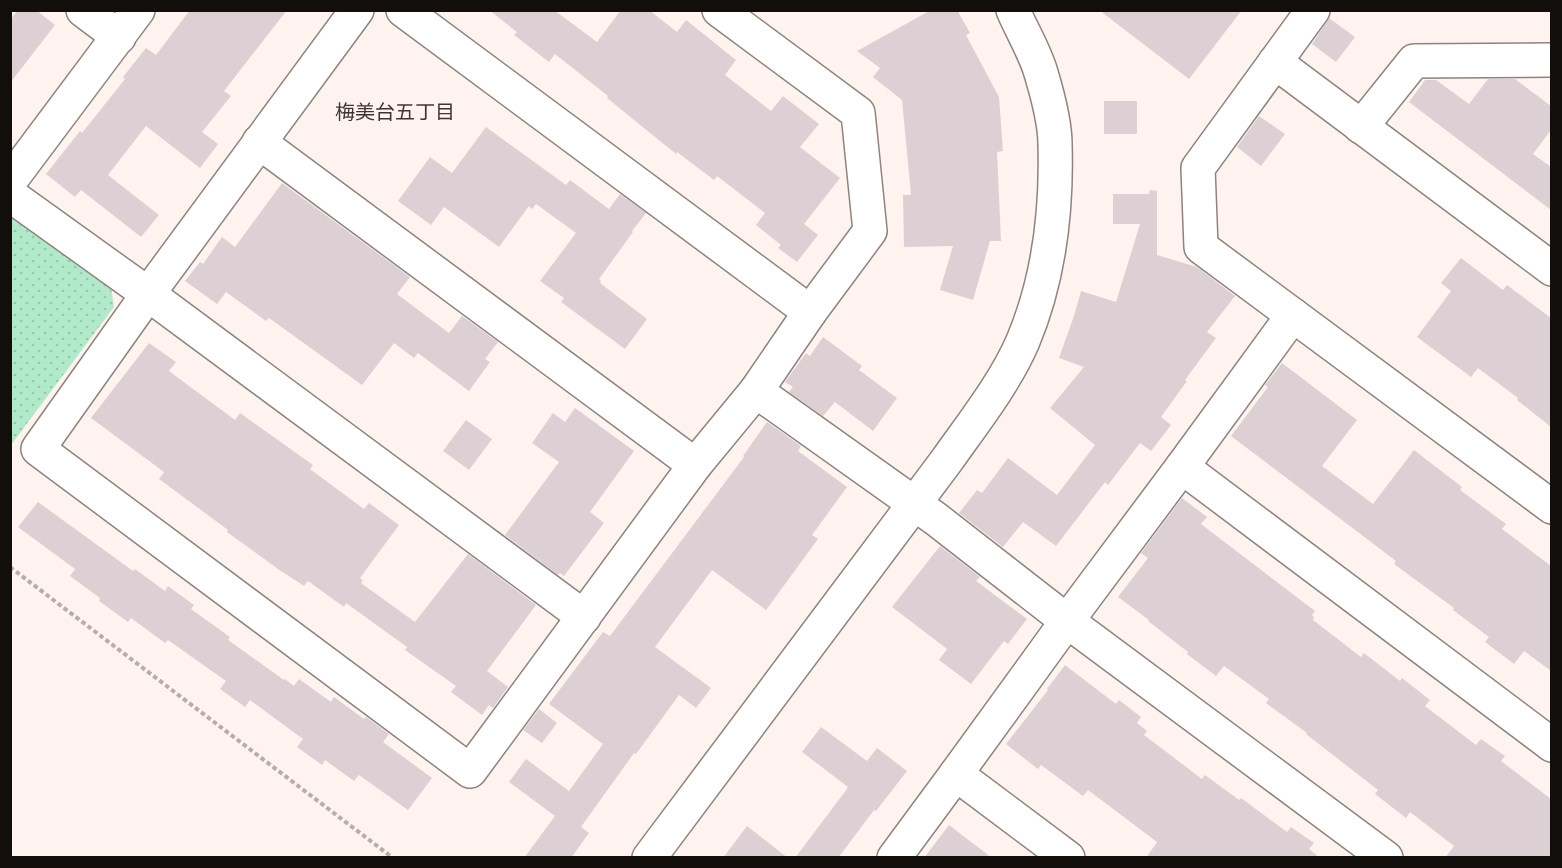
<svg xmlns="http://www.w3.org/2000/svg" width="1562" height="868" font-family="Manrope,'Noto Sans JP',sans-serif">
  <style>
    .park { fill: url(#park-dots) }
    .building { fill: #ddd0d5 }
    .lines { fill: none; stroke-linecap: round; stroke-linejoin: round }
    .minor-casing { stroke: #8f837e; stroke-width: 36 }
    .tertiary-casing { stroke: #8f837e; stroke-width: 36 }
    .path { stroke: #b7aeaa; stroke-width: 4; stroke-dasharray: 4.5 3; stroke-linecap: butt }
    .minor { stroke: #fff; stroke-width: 33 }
    .tertiary { stroke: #fff; stroke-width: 33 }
    .labels { text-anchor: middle; stroke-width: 5; stroke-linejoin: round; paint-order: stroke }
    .neighbourhood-label { font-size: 20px; fill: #3f3530; stroke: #fef3ee }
  </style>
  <defs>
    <pattern id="park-dots" width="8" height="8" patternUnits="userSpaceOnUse" patternTransform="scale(1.5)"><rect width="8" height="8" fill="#b1eaca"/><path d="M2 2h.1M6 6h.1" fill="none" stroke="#97c8ac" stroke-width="1.8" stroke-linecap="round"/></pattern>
  </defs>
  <rect width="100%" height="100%" fill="#fef3ee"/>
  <path class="park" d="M19,218L111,287L114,307L11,445L10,219Z"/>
  <g class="building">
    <path d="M18,10H36L55,25L10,83V20Z"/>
    <path d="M190,10H287L224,91L231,96L202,132L218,144L200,168L146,126L108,175L159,215L141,237L81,190L75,197L46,174L80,131L82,133L125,79L123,77L146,48L156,55Z"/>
    <path d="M489,10H554L597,42L621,10H649L677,32L686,20L736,60L725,75L771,111L783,96L819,124L800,147L840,178L804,224L818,235L797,262L778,248L781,245L756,225L765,213L717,176L714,180L677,152L676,154L607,98L608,96L555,54L549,62L514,35L517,32Z"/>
    <path d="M931,10H957L970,33L966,35L999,97L1003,151L997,152L1001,241H990L973,300L940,290L953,246L904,247L903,195H911L902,100L873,77L880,68L857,51Z"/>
    <path d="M1099,10H1242L1189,79Z"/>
    <path d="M1329,18L1355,37L1336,62L1312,44Z"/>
    <path d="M1488,79H1515L1551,106V130L1533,154L1551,167V210L1409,102L1425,80H1436L1469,104Z"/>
    <rect x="1104" y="101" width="33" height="33"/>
    <path d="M1259,116L1285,134L1261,166L1237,147Z"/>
    <path d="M486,127L566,185L570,180L609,209L620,194L646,213L632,231L633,232L599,279L601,281L600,283L647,319L625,349L561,302L564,298L540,281L576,233L536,204L532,209L529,206L499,247L444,207L431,225L398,201L430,157L452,173Z"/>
    <path d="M282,183L410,277L397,294L449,333L462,316L498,342L485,359L490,362L469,391L418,353L414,358L394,343L362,385L269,318L266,321L226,292L217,304L185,281L200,262L203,264L222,237L235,247Z"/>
    <path d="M1150,190L1157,191V255L1197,267L1235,296L1207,332L1216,338L1185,380L1187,381L1161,417L1171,425L1151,451L1140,443L1108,485L1105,482L1056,546L1023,522L1003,547L959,513L977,490L982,493L1008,458L1057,495L1095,445L1050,408L1084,367L1059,358L1074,316L1081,291L1116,302L1140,224H1113V194H1149Z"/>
    <path d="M1461,258L1503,290L1507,285L1551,318V427L1517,400L1518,398L1478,368L1471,377L1417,337L1451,291L1441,283Z"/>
    <path d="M823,337L862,366L859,370L897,398L873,431L835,402L823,416L789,392L793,387L785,382L806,353L810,356Z"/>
    <path d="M149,343L176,362L169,371L235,420L240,413L313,465L310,469L364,509L369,503L399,525L360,578L363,581L361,583L415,622L468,554L536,605L487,671L508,687L493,708L489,705L482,715L451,692L456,686L405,650L407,647L346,603L344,607L308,581L304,586L278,569L227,532L228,530L159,479L164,472L91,418Z"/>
    <path d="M1282,363L1357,420L1322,466L1373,504L1414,450L1462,487L1460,490L1506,524L1502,529L1551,566V671L1524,651L1514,664L1485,642L1489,637L1453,610L1454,608L1394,564L1396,561L1231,436L1268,387L1265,385Z"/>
    <path d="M575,408L634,451L590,512L604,523L564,576L560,573L558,575L505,535L559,462L532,443L553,413L565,422Z"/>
    <path d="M466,420L492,439L469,470L443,451Z"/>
    <path d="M767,422L801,446L798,451L847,487L812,535L818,539L766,610L712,570L655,647L711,688L696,708L679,695L636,754L634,753L581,827L589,833L571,858H524L555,816L509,782L526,759L569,791L603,744L549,704L603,632L610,636L744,457L743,456Z"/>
    <path d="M1182,498L1207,517L1201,524L1315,611L1312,615L1314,617L1313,620L1361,657L1364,653L1400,681L1402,678L1430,700L1425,706L1476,745L1481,739L1505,756L1501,761L1551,799V858H1445L1454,846L1410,812L1406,818L1375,794L1378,790L1306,734L1307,733L1266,703L1269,699L1224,666L1216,676L1187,654L1188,652L1148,621L1149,620L1118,597L1148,558L1141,553Z"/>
    <path d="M38,502L133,571L135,569L165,591L168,586L194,605L191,609L230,637L228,640L284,680L285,679L294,686L299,679L331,702L334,697L364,719L366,717L389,734L383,742L432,778L408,810L359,775L354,781L325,760L322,765L297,747L303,739L250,700L245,707L220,689L226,681L168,640L165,643L131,618L128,622L99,601L100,598L70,576L75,569L18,527Z"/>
    <path d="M940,546L980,577L976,581L1027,619L1008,644L1004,641L971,684L939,660L947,649L892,607Z"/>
    <path d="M1065,665L1116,704L1119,700L1141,717L1137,723L1147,731L1144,735L1202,779L1205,775L1239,800L1241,798L1287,832L1291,827L1314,843L1309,849L1320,858H1146L1157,842L1088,790L1083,796L1041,765L1038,769L1006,744L1048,690L1047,689Z"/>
    <path d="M539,709L557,723L542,743L523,730Z"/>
    <path d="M821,727L867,761L877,748L907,771L876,811L874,810L838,858H795L847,789H846L848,787L802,752Z"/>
    <path d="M949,825L992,858H924Z"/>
    <path d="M747,826L788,858H723Z"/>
  </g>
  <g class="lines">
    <g class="minor-casing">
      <g id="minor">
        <path d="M83,10L119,37"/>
        <path d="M357,10L148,294L38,449L470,771L695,465L756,391L810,312L870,231L858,113L719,10"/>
        <path d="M403,10L810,312"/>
        <path d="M1313,10L1198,168L1201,247L1552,507"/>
        <path d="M1275,62L1552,269"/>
        <path d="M1361,127L1414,61L1552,60"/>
        <path d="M259,142L695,465"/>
        <path d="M10,181L138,10"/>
        <path d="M10,195L148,294L584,617"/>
        <path d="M756,391L936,519L1067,621L1386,858"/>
        <path d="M1182,467L1552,745"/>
        <path d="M956,774L1068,858"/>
        <path d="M894,858L956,774L1067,621L1182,467L1293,315"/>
      </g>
    </g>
    <g class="tertiary-casing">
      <path id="tertiary" d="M649,858L947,460C973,423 1005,383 1023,341C1049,279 1057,211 1055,144C1055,123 1047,93 1041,73C1035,52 1022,31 1013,10"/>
    </g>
    <path class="path" d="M10,567L393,858"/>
    <use href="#minor" class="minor"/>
    <use href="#tertiary" class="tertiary"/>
  </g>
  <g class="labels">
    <g class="neighbourhood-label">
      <text x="395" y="119">梅美台五丁目</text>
    </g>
  </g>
  <rect width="1562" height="868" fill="none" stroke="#120e0c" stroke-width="24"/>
</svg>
